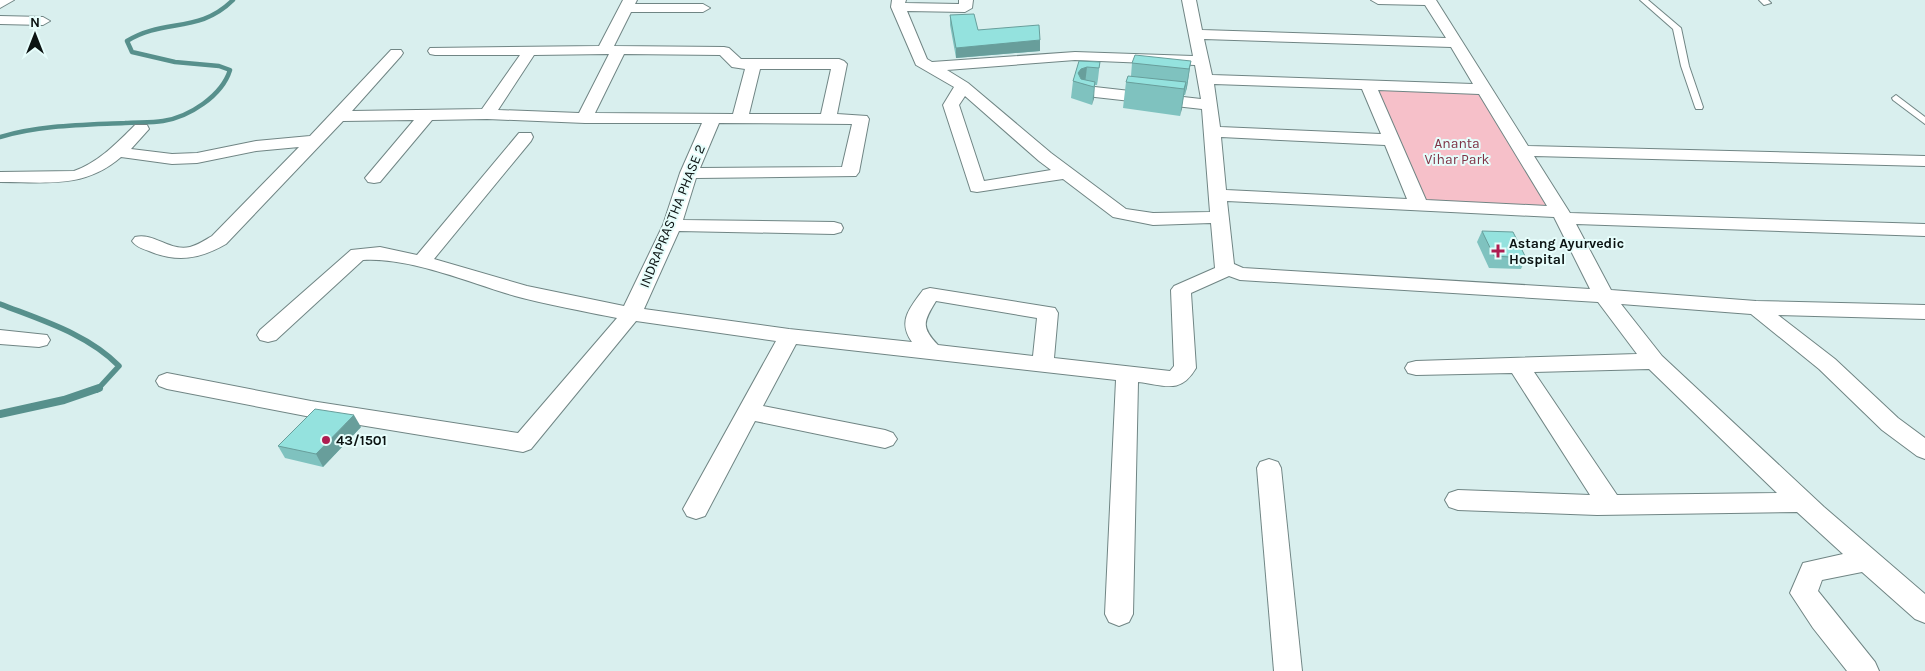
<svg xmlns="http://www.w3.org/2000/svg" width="1925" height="671" font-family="Karla,sans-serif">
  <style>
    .green { fill: #f6c0c9 }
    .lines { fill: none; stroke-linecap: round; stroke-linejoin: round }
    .stream-far2 { stroke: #57908c; stroke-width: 4.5 }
    .stream-far1 { stroke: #57908c; stroke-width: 5.5 }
    .stream { stroke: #57908c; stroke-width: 8 }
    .lane-casing { stroke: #708584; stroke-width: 2 }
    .street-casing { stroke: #708584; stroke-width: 2 }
    .lane { fill: #fff; fill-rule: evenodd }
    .street { fill: #fff; fill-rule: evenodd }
    .wall { fill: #7fc2bf }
    .shaded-wall { fill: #689e9b }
    .building { fill: #94e2de; stroke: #689e9b }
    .poi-dot { fill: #ae1d51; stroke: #e6fdfb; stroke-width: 2 }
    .labels { text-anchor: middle; stroke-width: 4; stroke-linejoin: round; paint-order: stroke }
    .park-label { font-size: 14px; fill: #7f3346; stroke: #e6fdfb }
    .street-label { font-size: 14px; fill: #0b1312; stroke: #e6fdfb }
    .poi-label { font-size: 14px; font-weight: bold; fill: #0b1312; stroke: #e6fdfb; text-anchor: start }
  </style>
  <rect width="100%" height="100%" fill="#d9efee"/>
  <path class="green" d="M1375,87L1481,91L1557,210L1421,204Z"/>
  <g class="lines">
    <path class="stream-far2" d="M0,137C41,125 83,125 125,123C137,122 151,123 163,121C189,117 222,96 230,70L219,66L175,62L132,52L127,41C164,18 199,34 233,0"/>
    <path class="stream-far1" d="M0,304C41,320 88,334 119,366L97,390"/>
    <path class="stream" d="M0,414L64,400L99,388"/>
    <g class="lane-casing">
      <g id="lane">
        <path d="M1640,0H1648L1681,28L1689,66L1703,107L1702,109H1696L1695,107L1681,66L1673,29Z"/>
        <path d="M1759,0H1768L1771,3L1764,5Z"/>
        <path d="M1896,95L1925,117V124L1893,100L1892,98Z"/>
      </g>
    </g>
    <g class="street-casing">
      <g id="street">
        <path d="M0,0H14L0,8Z"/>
        <path d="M623,0H637L635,4H703L710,8L703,12H631L614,46L724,47L729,48L741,59H839L844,61L847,64L837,114L867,116L869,119L859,172L856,176L696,178L683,220L834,222L841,224L843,228L841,232L834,234L679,231L644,309L789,329L912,342C897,321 910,308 923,290L930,288L1055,308L1058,313L1054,358L1170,371L1174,366L1171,290L1174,286L1215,268L1211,223L1153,225L1113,217L1063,179L977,192L971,191L943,105L954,87L916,65L891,7L892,0H906L905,3L959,4V0H973L972,8L965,12L907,11L927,59L932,62L1075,52L1193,56L1182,0H1196L1202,30L1446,38L1425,5L1378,4L1371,0H1436L1528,146L1925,156V166L1534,156L1570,213L1925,224V236L1576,224L1611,290L1756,301L1925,305V319L1778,315L1835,359L1898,418L1925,438V459L1917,456L1882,430L1819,369L1751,314L1621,304L1662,356L1824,507L1925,594V623L1915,619L1862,572L1822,580L1818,591L1875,662L1879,671H1847L1813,628L1790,593L1803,563L1843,554L1797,512L1597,515L1458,510L1449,507L1445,500L1449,493L1458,490L1590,495L1512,373L1416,375L1408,373L1405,368L1408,363L1416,361L1637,354L1598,302L1240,280L1229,276L1191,293L1196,368C1180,395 1165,385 1138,382L1133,614L1129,622L1119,626L1109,622L1105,614L1116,380L796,344L763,406L885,430L893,433L897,439L893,445L885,448L755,421L705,516L696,519L687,516L683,509L776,341L636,321L531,449L523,452L311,417L167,389L159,386L156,381L159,376L167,373L311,401L518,433L617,318C583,311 548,305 515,296C470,283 410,257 363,260L276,340L268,342L260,340L257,335L260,330L351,250L380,247L417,255L519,133H531L533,137L531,141L434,259L527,286L624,306L663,225L680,173L702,123H585L487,119L432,120L380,182L374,183L368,182L365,178L414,120L343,121L226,244C200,259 177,263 149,251C143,249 136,247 132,241L135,237C154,232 170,252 190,247C198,245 205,240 212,236L299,147L256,151L197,163L172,164L121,157C84,189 46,182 0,182V172L74,171C99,162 117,143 135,125H147L149,129L131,149L172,154L197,153L256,141L310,136L391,50H401L403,53L401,56L352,111L482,109L520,55H435L430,54L428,51L430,48L599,46ZM1204,39L1451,47L1473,84L1212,75ZM609,54L579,113L498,110L534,55ZM624,54L720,55L732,67L745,69L733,114L595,113ZM1075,60L1195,65L1201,99L1086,86L1080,88L1078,91L1080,94L1086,96L1202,109L1210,212L1153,213L1126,209L1051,153L968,83L947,70ZM760,69H831L821,114H749ZM1214,84L1362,89L1381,134L1220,127ZM1378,90L1479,94L1547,206L1426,200ZM965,96L1039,161L1051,170L984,181L959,105ZM719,123L852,124L842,167L700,168ZM1221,137L1385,145L1407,199L1226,190ZM1227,201L1554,217L1590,289L1243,268L1234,264ZM936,301L1037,318L1033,356L938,345C921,327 923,322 936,301ZM1649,369L1777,493L1617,495L1534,372Z"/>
        <path d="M0,16L43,17L50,21L43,25L0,24Z"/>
        <path d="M0,330L47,335L50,340L47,345L39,347L0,344Z"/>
        <path d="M1269,459L1278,462L1281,468L1302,671H1274L1257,468L1260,462Z"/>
      </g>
    </g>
    <use href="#lane" class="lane"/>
    <use href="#street" class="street"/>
  </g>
  <g class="wall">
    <path d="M950,15L978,30L1040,40V51L956,58L950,25Z"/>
    <path d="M1079,61L1100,62L1098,79L1097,85H1095L1092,105L1071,98L1073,81Z"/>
    <path d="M1191,61L1187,87L1185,95H1184L1180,116L1123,108L1126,82L1131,76L1132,63Z"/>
    <path d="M1482,231L1526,258L1521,269L1489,268L1477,242Z"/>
    <path d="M361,427L323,467L285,458L278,446Z"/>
  </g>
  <g class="shaded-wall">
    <path d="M1040,40V51L956,58V48Z"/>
    <path d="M1191,61L1187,87L1185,95L1189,69Z"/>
    <path d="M1087,67L1085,84L1084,85L1078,73L1081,69Z"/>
    <path d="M1095,82L1094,99L1092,105L1094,87Z"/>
    <path d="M1186,82L1182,109L1180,116L1184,89Z"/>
    <path d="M354,415L361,427L323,467L316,454Z"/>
  </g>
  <g class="building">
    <path d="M974,14L978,30L1039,25L1040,40L956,48L950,15Z"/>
    <path d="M1135,55L1191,61L1189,69L1132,63Z"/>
    <path d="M1079,61L1100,62L1099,68L1087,67L1081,69L1078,73L1081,79L1095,82L1094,87L1073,81Z"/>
    <path d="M1128,76L1186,82L1184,89L1126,82Z"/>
    <path d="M1482,231L1513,232L1526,258L1494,256Z"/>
    <path d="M315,409L354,415L316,454L278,446Z"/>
  </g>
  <g class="poi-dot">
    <path d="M1495.5 243.5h5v5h5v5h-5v5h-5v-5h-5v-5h5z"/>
    <circle cx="326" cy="440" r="5"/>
  </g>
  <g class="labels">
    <g class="park-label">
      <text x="1457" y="148">Ananta<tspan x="1457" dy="16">Vihar Park</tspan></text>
    </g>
    <g class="street-label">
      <text transform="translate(672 216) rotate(-68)" y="5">INDRAPRASTHA PHASE 2</text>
    </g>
    <g class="poi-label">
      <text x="1509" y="248">Astang Ayurvedic<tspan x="1509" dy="16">Hospital</tspan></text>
      <text x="336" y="445">43/1501</text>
    </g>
  </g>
  <g transform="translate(35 35)" stroke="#e6fdfb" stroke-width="4" paint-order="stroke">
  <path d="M0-4L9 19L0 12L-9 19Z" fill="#0b1312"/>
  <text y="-8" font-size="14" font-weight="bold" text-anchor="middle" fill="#0b1312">N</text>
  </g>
</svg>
